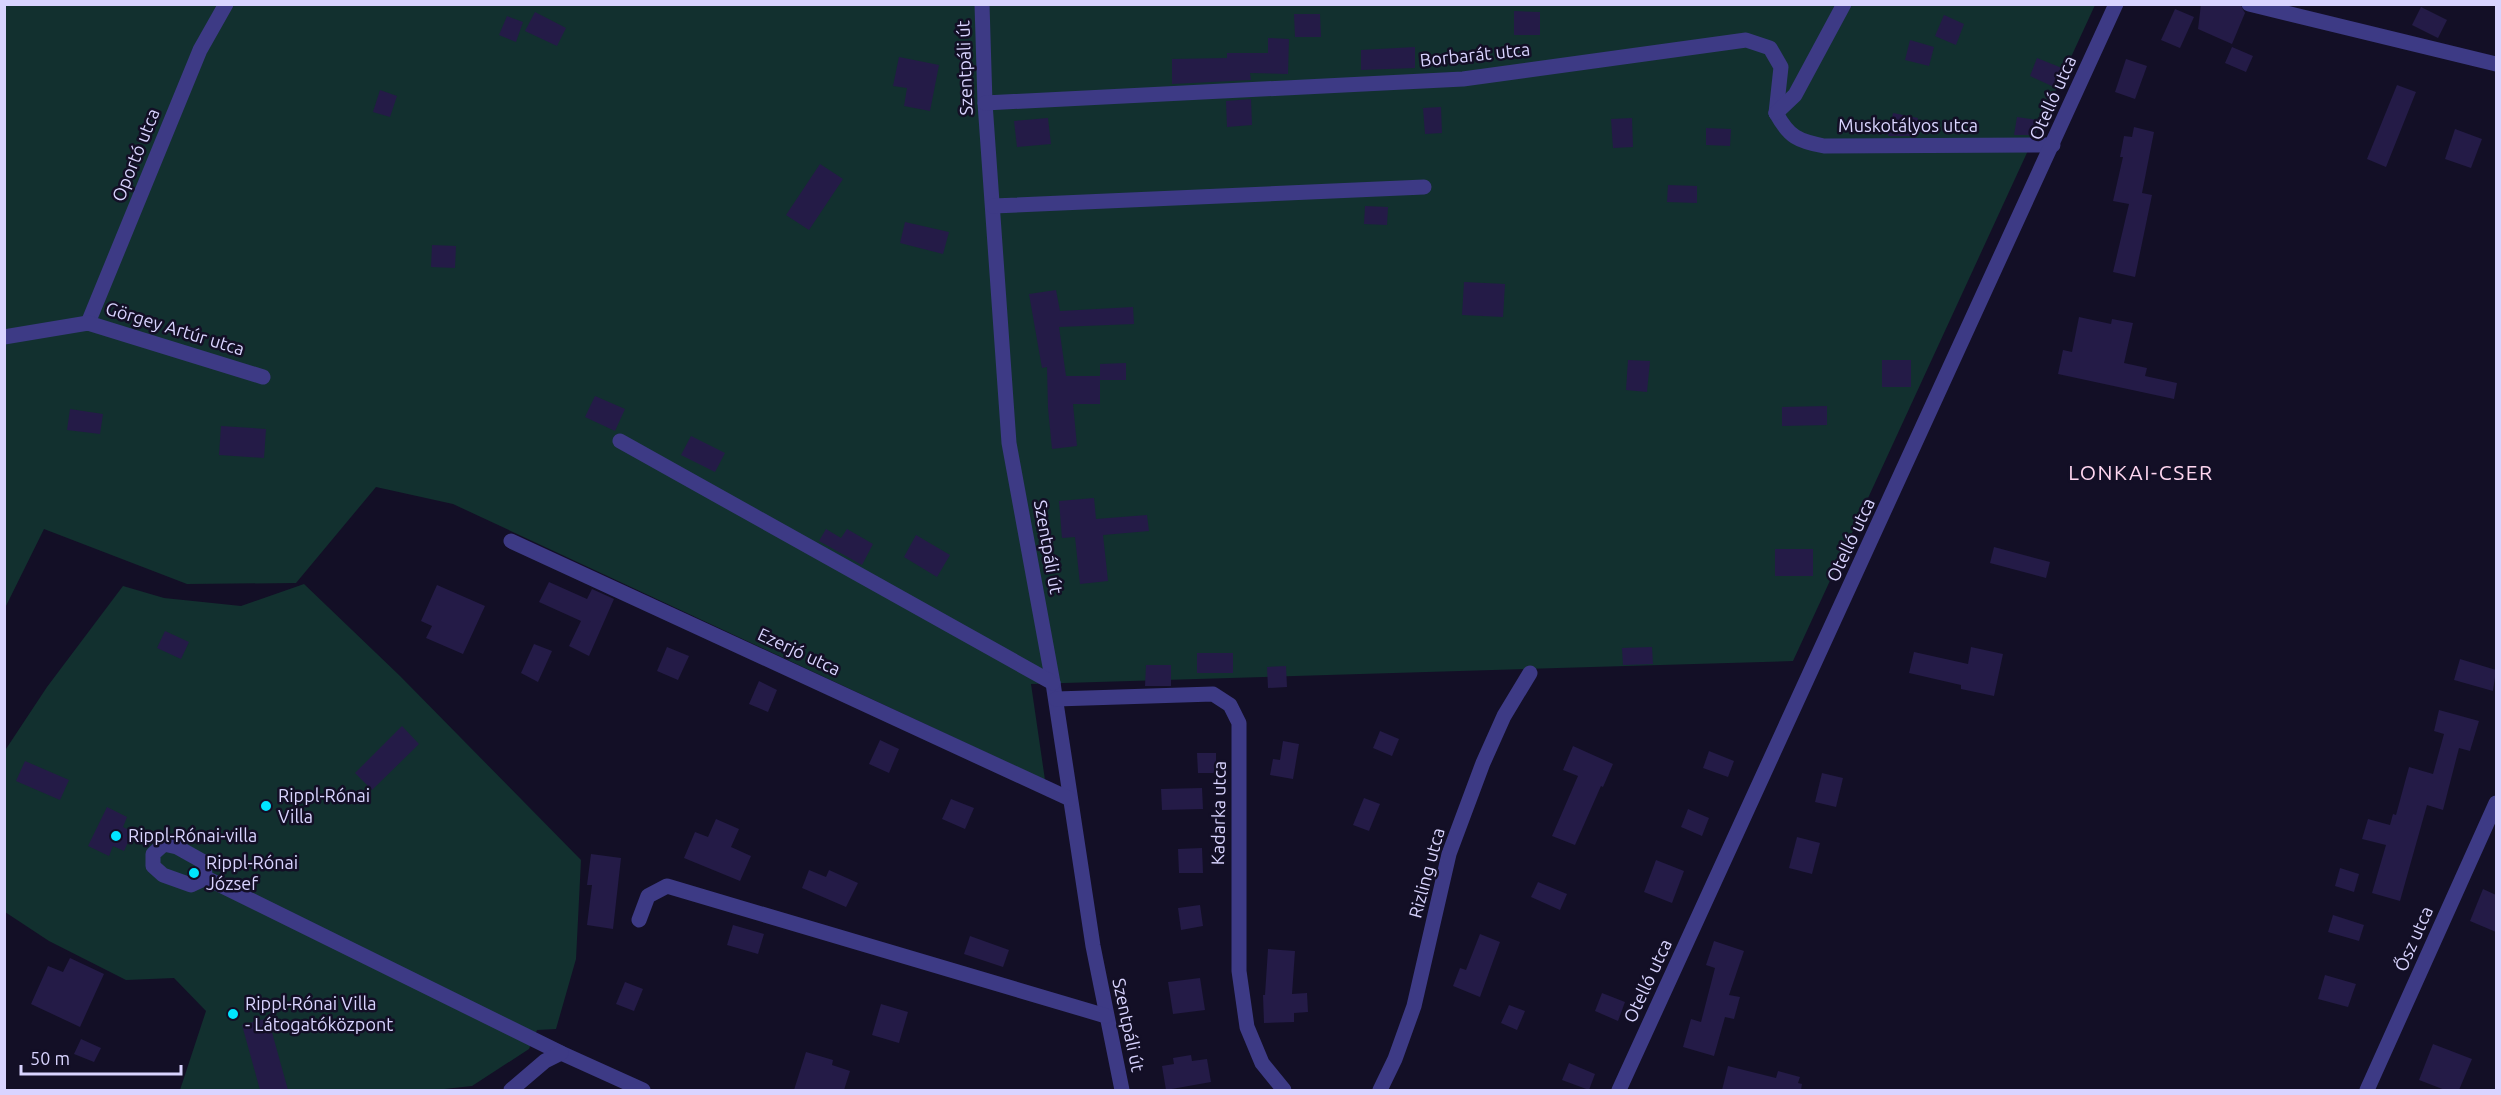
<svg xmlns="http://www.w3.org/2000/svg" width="2501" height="1095" font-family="Ubuntu,sans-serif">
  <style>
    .green { fill: #12302f }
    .building { fill: #241b47 }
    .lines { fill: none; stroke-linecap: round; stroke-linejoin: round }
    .minor { stroke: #3d3a85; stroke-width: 15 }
    .poi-dot { fill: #00e5ff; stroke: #130f26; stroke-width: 2 }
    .labels { text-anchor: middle; stroke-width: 5; stroke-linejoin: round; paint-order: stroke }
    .street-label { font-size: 18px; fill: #d9d4ff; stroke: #130f26 }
    .poi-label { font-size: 18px; fill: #d9d4ff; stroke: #130f26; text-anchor: start }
    .quarter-label { font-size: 21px; letter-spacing: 1.5px; fill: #ffd6f0; stroke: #130f26 }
  </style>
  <rect width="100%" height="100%" fill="#130f26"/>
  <g class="green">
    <path d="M5,5H2095L1793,661L1031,684L1045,780L453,504L376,487L296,583L187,584L44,529L5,608Z"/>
    <path d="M304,584L400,676L581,860L576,959L556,1029L537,1030L529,1049L472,1086L435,1090H180L206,1011L174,978L126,980L49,941L5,912L4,752L47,687L123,586L164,598L241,606Z"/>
  </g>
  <g class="building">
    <path d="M2201,4H2240L2245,13L2232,44L2198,29Z"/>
    <path d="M2421,7L2447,20L2438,38L2412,25Z"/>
    <path d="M2175,9L2194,17L2180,48L2161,40Z"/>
    <path d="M1514,11L1540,12V35H1514Z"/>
    <path d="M535,12L566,28L557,46L525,31Z"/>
    <path d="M1294,14H1320L1321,37H1295Z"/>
    <path d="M1944,15L1964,24L1956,45L1935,36Z"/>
    <path d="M507,16L523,22L516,42L499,35Z"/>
    <path d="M1268,38L1289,39L1288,74L1250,73L1251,80L1172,84V59L1227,58V53H1268Z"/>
    <path d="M1910,40L1934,47L1929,66L1905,60Z"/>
    <path d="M1415,47V68L1361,70V50Z"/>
    <path d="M2232,47L2253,56L2246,72L2225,63Z"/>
    <path d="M899,57L939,65L930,111L904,106L907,88L893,86Z"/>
    <path d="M2037,58L2062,68L2054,87L2030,76Z"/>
    <path d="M2126,59L2147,66L2135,99L2115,92Z"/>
    <path d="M2397,85L2416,92L2386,167L2367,159Z"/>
    <path d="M380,90L397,96L390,117L373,112Z"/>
    <path d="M1251,99L1252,125L1227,127L1226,101Z"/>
    <path d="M1441,107L1442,133L1425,134L1423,108Z"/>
    <path d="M1893,113L1918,118L1914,136H1888Z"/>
    <path d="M2017,117L2038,120L2035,135H2014Z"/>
    <path d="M1048,118L1051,144L1017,147L1014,121Z"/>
    <path d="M1632,118L1633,147L1613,148L1611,119Z"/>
    <path d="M2134,127L2154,132L2142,193L2152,195L2135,277L2113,272L2129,204L2113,201L2123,157H2120L2124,136L2132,137Z"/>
    <path d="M1706,128L1731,129L1730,146L1706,145Z"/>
    <path d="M2455,129L2482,139L2471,168L2445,159Z"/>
    <path d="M820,164L843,179L809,230L786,215Z"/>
    <path d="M1668,185L1697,186V203L1667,202Z"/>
    <path d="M1365,206L1388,207L1387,225L1364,224Z"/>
    <path d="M905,222L949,232L943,254L900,243Z"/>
    <path d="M432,245L456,246L455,268L431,267Z"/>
    <path d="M1464,282L1505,284L1503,317L1462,315Z"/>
    <path d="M1056,290L1060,311L1133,307L1134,324L1059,327L1066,376H1100V364L1126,363V380H1100V404H1073L1077,446L1052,449L1048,408L1047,367L1042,368L1029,294Z"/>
    <path d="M2079,317L2111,324L2112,319L2133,323L2124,363L2147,368L2145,376L2177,383L2174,399L2058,374L2063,350L2072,352Z"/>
    <path d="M1628,360L1650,361L1647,392L1626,390Z"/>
    <rect x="1882" y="360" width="29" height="27"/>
    <path d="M595,396L625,409L615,431L585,417Z"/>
    <path d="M1827,406V425L1782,426V407Z"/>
    <path d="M70,409L103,414L100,434L67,430Z"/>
    <path d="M221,426L266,429L264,458L219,455Z"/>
    <path d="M691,436L725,453L715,472L681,455Z"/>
    <path d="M1094,498L1096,519L1147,515L1149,531L1103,535L1108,581L1080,584L1075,537L1062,538L1059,501Z"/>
    <path d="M826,529L841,538L847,529L873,544L862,565L819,541Z"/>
    <path d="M916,535L950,555L937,577L904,557Z"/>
    <path d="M1994,547L2050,562L2046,578L1990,563Z"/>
    <rect x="1775" y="549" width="38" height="27"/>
    <path d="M549,582L587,599L592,589L614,599L589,656L569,646L581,621L539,602Z"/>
    <path d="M437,585L485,606L463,654L426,638L432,626L421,621Z"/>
    <path d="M165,631L189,642L181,659L157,648Z"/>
    <path d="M534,644L552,651L538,682L521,673Z"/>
    <path d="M667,647L689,656L678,680L657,671Z"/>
    <path d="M1652,647L1653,664L1623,665L1622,648Z"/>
    <path d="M1971,647L2003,654L1994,696L1961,689V685L1909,673L1914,652L1968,664Z"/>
    <rect x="1197" y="653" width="36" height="20"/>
    <path d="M2460,659L2496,670L2493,691L2454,680Z"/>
    <path d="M1146,665H1171V686H1145Z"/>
    <path d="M1286,666L1287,687L1268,688L1267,667Z"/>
    <path d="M759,681L777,690L768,712L749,704Z"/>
    <path d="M2439,710L2479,721L2470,751L2459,748L2443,810L2427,805L2400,901L2372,893L2386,845L2362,839L2368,819L2390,825L2393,814L2396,815L2409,767L2433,774L2444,734L2434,731Z"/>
    <path d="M402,726L419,744L372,790L355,773Z"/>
    <path d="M1380,731L1399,739L1392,756L1373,748Z"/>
    <path d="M880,740L899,749L889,773L869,764Z"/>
    <path d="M1283,741L1299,744L1293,779L1270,775L1273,759L1280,760Z"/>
    <path d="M1573,746L1613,764L1603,787L1601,786L1575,845L1552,836L1578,776L1563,770Z"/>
    <path d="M1709,751L1734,761L1728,777L1703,768Z"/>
    <path d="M1197,753H1216V773H1198Z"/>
    <path d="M25,761L69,780L60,800L16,781Z"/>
    <path d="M1822,773L1843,778L1836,807L1815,802Z"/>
    <path d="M1202,788L1203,809L1162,810L1161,789Z"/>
    <path d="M1364,798L1380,804L1369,831L1353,825Z"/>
    <path d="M951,799L974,808L965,829L942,819Z"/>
    <path d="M107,807L127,817L123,827L133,832L124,851L113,846L109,856L88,846Z"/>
    <path d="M1688,809L1709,818L1702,836L1681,827Z"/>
    <path d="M716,819L739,829L731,847L751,856L740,881L684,858L695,832L708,837Z"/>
    <path d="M1797,837L1820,843L1812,874L1789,868Z"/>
    <path d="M1202,848L1203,873H1179L1178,849Z"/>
    <path d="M591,854L621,858L613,929L587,925L592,885H587Z"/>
    <path d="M1656,860L1684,871L1672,903L1644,892Z"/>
    <path d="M2340,868L2359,874L2354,892L2335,886Z"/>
    <path d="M809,870L826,877L829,870L858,883L846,907L802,888Z"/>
    <path d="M1538,882L1567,894L1560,910L1531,897Z"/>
    <path d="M2483,889L2496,895V932L2470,921Z"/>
    <path d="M1200,905L1203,926L1181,930L1178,908Z"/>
    <path d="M2333,915L2364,925L2359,941L2328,932Z"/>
    <path d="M733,925L764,934L758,954L727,945Z"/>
    <path d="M1480,934L1500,942L1480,997L1453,986L1460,968L1466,970Z"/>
    <path d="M970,936L1009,950L1003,967L964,954Z"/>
    <path d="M1714,941L1744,951L1729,995L1740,997L1734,1019L1725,1017L1714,1056L1683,1047L1691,1019L1701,1022L1715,968L1706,965Z"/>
    <path d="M1268,949L1295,951L1292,994L1307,993L1308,1012L1294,1013V1022L1264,1023L1263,995H1265Z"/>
    <path d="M70,958L104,974L80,1027L31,1004L48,966L63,972Z"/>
    <path d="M2325,975L2356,984L2348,1007L2318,999Z"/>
    <path d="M1200,978L1205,1010L1173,1014L1168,982Z"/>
    <path d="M625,982L643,989L634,1011L616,1004Z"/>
    <path d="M1602,993L1625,1002L1618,1021L1595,1011Z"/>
    <path d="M881,1004L908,1012L899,1043L872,1035Z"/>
    <path d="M1509,1005L1525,1011L1517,1030L1501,1023Z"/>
    <path d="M268,1018L288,1090H260L242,1025Z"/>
    <path d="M81,1039L101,1048L94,1062L74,1054Z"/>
    <path d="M2433,1044L2472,1059L2459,1090H2445L2419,1080Z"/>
    <path d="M806,1052L833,1060L832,1065L850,1071L844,1090H794Z"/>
    <path d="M1191,1055L1192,1061L1207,1059L1211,1082L1166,1090L1162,1066L1174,1064L1173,1058Z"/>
    <path d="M1569,1063L1595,1074L1589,1090L1562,1080Z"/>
    <path d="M1728,1066L1776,1078L1778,1071L1800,1077L1798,1083L1802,1084L1801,1090H1722Z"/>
  </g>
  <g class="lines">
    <g class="minor">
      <path d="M982,4L985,103L1009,443L1053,683L1093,946L1122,1090"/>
      <path d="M2249,4L2496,64"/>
      <path d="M985,103L1463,79L1746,40L1770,48L1781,67L1776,113"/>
      <path d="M1776,113C1789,137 1798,141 1824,146L2053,145"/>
      <path d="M1776,113L1795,95L1844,4"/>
      <path d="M993,206L1424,187"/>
      <path d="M88,323L200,50L226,4"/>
      <path d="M4,337L88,323L263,377"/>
      <path d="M620,441L1053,683"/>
      <path d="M511,541L1070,799"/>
      <path d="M1056,699L1213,694L1230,705L1239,723V971L1247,1027L1262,1063L1284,1090"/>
      <path d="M206,878L191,885L163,875L153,866V854L164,844L177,847L202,861L206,878L561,1053L643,1090"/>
      <path d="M639,920L648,896L667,886L1106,1016"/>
      <path d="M511,1090L545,1061L561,1053"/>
      <path d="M1380,1090L1395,1059L1414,1006L1449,854L1483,763L1504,716L1530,673"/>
      <path d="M1619,1090L2116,4"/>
      <path d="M2367,1090L2496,803"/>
    </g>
  </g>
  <g class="poi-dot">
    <circle cx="266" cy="806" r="6"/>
    <circle cx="116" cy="836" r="6"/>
    <circle cx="194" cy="873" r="6"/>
    <circle cx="233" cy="1014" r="6"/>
  </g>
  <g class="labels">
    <g class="street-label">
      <text transform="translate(1475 55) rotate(-6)" y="6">Borbarát utca</text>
      <text transform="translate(965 68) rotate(-92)" y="6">Szentpáli út</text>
      <text transform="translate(2053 98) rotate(-66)" y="6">Otelló utca</text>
      <text x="1908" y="132">Muskotályos utca</text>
      <text transform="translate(136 155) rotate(-68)" y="6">Oportó utca</text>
      <text transform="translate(175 329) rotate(17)" y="6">Görgey Artúr utca</text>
      <text transform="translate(1851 540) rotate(-65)" y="6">Otelló utca</text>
      <text transform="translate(1048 547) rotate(80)" y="6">Szentpáli út</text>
      <text transform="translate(799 652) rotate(25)" y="6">Ezerjó utca</text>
      <text transform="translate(1219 813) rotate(-89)" y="6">Kadarka utca</text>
      <text transform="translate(1427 873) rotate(-75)" y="6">Rizling utca</text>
      <text transform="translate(2414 939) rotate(-66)" y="6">Ősz utca</text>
      <text transform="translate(1648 981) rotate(-65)" y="6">Otelló utca</text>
      <text transform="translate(1128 1025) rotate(78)" y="6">Szentpáli út</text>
    </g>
    <g class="poi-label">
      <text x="278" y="802">Rippl-Rónai<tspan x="278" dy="21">Villa</tspan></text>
      <text x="128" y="842">Rippl-Rónai-villa</text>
      <text x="206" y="869">Rippl-Rónai<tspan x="206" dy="21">József</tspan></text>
      <text x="245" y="1010">Rippl-Rónai Villa<tspan x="245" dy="21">- Látogatóközpont</tspan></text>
    </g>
    <g class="quarter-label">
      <text x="2141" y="480">LONKAI-CSER</text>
    </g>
  </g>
  <rect width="2501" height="1095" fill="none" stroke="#d9d4ff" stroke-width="12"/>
  <path d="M21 1065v9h160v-9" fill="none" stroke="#d9d4ff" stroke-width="3"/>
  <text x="30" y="1065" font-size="18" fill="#d9d4ff" stroke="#130f26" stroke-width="4.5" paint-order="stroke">50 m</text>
</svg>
